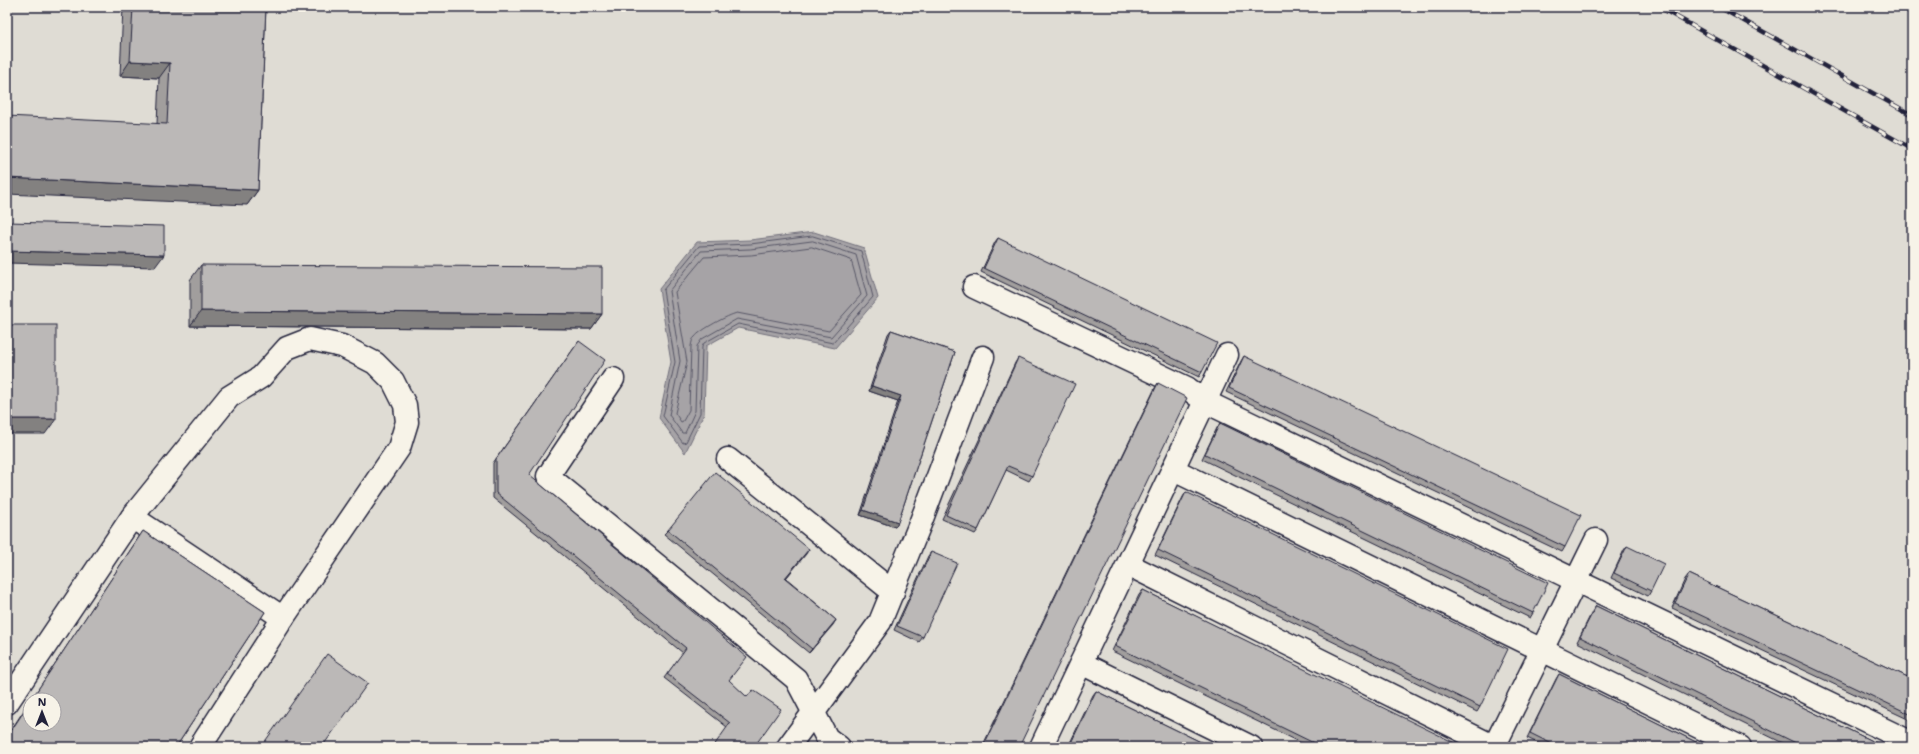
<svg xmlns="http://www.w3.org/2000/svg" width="1919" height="754" font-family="'Shantell Sans',sans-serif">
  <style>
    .built { fill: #dfdcd4; fill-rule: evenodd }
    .water { fill: #a6a3a6; stroke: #716f7b }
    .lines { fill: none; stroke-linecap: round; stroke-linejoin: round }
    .shore { stroke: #575666; stroke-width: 1 }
    .minor-casing { stroke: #22223b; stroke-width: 25 }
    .minor { stroke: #f7f3e8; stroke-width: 22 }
    .rail-casing { stroke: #22223b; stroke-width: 4.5 }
    .rail { stroke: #f7f3e8; stroke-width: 3; stroke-dasharray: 9; stroke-linecap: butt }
    .wall { fill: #a19e9d; stroke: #22223b }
    .shaded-wall { fill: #838180; stroke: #22223b }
    .building { fill: #bbb8b7; stroke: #22223b }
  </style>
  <rect width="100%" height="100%" fill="#eeebe1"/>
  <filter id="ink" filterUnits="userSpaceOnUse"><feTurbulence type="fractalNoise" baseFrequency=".025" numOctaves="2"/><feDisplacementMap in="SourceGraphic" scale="8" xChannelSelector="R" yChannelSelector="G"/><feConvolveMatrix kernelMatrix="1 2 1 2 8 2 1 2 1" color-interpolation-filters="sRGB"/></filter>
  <g filter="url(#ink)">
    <path class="built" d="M7,7H1912V747H7ZM30,700H54V724H30Z"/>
    <path class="water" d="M814,232L864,248L878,298L835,348L738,328L706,346L704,414L685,453L659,418L671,362L659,289L697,242L750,240Z"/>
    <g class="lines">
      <g class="shore">
        <path d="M813,236L861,251L873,297L833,343L738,324L704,343L702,347L700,413L686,442L683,443L663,416L675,362L663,290L699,246L750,244Z"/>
        <path d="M813,241L856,255L867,296L831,337L737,319L702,339L697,346L695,411L685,433H682L669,415L680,361L669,291L701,251L750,249Z"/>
        <path d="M812,247L851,260L861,295L829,331L737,313C728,315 700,330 695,337C692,339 692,342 691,346L689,410L683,421L681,422L675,413L687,362L675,292L704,257L751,255Z"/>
      </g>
      <g class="minor-casing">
        <g id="minor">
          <path d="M974,287L1187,388L1206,402L1912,743"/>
          <path d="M613,379L548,476L796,679L827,738L839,747"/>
          <path d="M728,459L893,592"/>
          <path d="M1174,470L1740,747"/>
          <path d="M132,517L283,618"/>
          <path d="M1129,565L1495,747"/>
          <path d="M1081,663L1251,747"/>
          <path d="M7,703L132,517L229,397L261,377L287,348L310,339L342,346L375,363L393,381L405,405L407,422L399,448L283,618L200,747"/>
          <path d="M788,747L880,622L920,524L983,357"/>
          <path d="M1041,747L1227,355"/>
          <path d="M1494,747L1596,540"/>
        </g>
      </g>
      <use href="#minor" class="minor"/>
      <g class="rail-casing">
        <g id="rail">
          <path d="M1659,7L1912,149"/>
          <path d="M1719,7L1912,115"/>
        </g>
      </g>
      <use href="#rail" class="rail"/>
    </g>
    <g class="wall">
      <path d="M123,7H266L258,190L247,205L157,124L159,78L120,76Z"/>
      <path d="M1903,7H1912V12Z"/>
      <path d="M998,238L1202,372L1199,377L981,272L995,242Z"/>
      <path d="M201,265L602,314L591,329L190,326V280Z"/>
      <path d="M891,330L955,352L898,522L895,527L860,515L898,401L869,391L888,334Z"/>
      <path d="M579,341L529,475L729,681L747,697L727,727L664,678L683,653L493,498V463Z"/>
      <path d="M1244,356L1565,547L1562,552L1226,392L1241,361Z"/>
      <path d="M1018,358L1032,476L1029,481L1006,470L978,530L975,534L942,519L1015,363Z"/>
      <path d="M1158,383L1019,747H982L1155,388Z"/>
      <path d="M1220,423L1533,613L1530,618L1202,459L1217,428Z"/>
      <path d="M1186,492L1480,707L1477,712L1155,555L1183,497Z"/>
      <path d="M668,530L809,549L786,578L836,620L809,653L664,534Z"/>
      <path d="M143,531L265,612L176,747H7V736L30,701V724H54V700H31Z"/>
      <path d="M1627,546L1651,591L1648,596L1611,578L1624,550Z"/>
      <path d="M931,552L923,637L919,642L894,630L928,556Z"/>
      <path d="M1689,574L1912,679V721L1672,608L1685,579Z"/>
      <path d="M1143,590L1460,747H1310L1112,651L1139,595Z"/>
      <path d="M1596,606L1884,747H1791L1577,642L1593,610Z"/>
      <path d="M1559,674L1706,747H1546L1527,738L1556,679Z"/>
      <path d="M1096,691L1211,747H1068L1093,695Z"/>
    </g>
    <g class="shaded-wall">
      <path d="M130,61L170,63L159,78L120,76Z"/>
      <path d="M7,178L258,190L247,205L7,194Z"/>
      <path d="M7,251L164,255L155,267L7,263Z"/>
      <path d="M201,311L602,314L591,329L190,326Z"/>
      <path d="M872,386L901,396L898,401L869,391Z"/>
      <path d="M7,419H56L45,434H7Z"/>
      <path d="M863,510L898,522L895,527L860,515Z"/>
      <path d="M809,549L806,554L782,583L785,578Z"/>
      <path d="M836,620L833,625L809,653L812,649Z"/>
    </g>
    <g class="building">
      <path d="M133,7H266L258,190L7,178V116L167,124L170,63L130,61Z"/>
      <path d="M7,222L164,226V255L7,251Z"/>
      <path d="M998,238L1217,343L1202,372L984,268Z"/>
      <path d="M201,265L602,267V314L201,311Z"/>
      <rect x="7" y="325" width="49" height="94"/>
      <path d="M891,330L955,352L898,522L863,510L901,396L872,386Z"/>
      <path d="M579,341L605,360L529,475L747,657L729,680L747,697L753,690L781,709L754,747H713L730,723L667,674L686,648L496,493V459Z"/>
      <path d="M1244,356L1581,515L1565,547L1229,388Z"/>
      <path d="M1018,358L1075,384L1032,476L1008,466L978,530L946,515Z"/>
      <path d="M1158,383L1187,398L1019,747H983Z"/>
      <path d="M1220,423L1548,583L1533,613L1205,454Z"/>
      <path d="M715,472L809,549L785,578L836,620L812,649L668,530Z"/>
      <path d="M1186,492L1508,649L1480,707L1158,550Z"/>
      <path d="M143,531L265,612L176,747H7V737L30,702V724H54V700H31Z"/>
      <path d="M1627,546L1664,564L1651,591L1614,573Z"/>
      <path d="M931,552L957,563L923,637L897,626Z"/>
      <path d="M1689,574L1912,679V715L1675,603Z"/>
      <path d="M1143,590L1461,746L1460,747H1322L1115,646Z"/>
      <path d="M1596,606L1884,747H1804L1580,637Z"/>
      <path d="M327,654L368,683L322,747H261Z"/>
      <path d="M1559,674L1706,747H1558L1530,733Z"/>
      <path d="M1096,691L1211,747H1069Z"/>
    </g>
  </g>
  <rect width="1919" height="754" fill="none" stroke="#f7f3e8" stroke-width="24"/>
  <rect x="12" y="12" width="1895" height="730" fill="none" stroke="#22223b" stroke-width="1.5" filter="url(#ink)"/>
  <g transform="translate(42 712)"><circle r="19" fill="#f7f3e8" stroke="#a29fa3"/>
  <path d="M0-3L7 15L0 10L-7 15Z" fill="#22223b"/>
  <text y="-6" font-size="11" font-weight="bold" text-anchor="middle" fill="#22223b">N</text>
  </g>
</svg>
